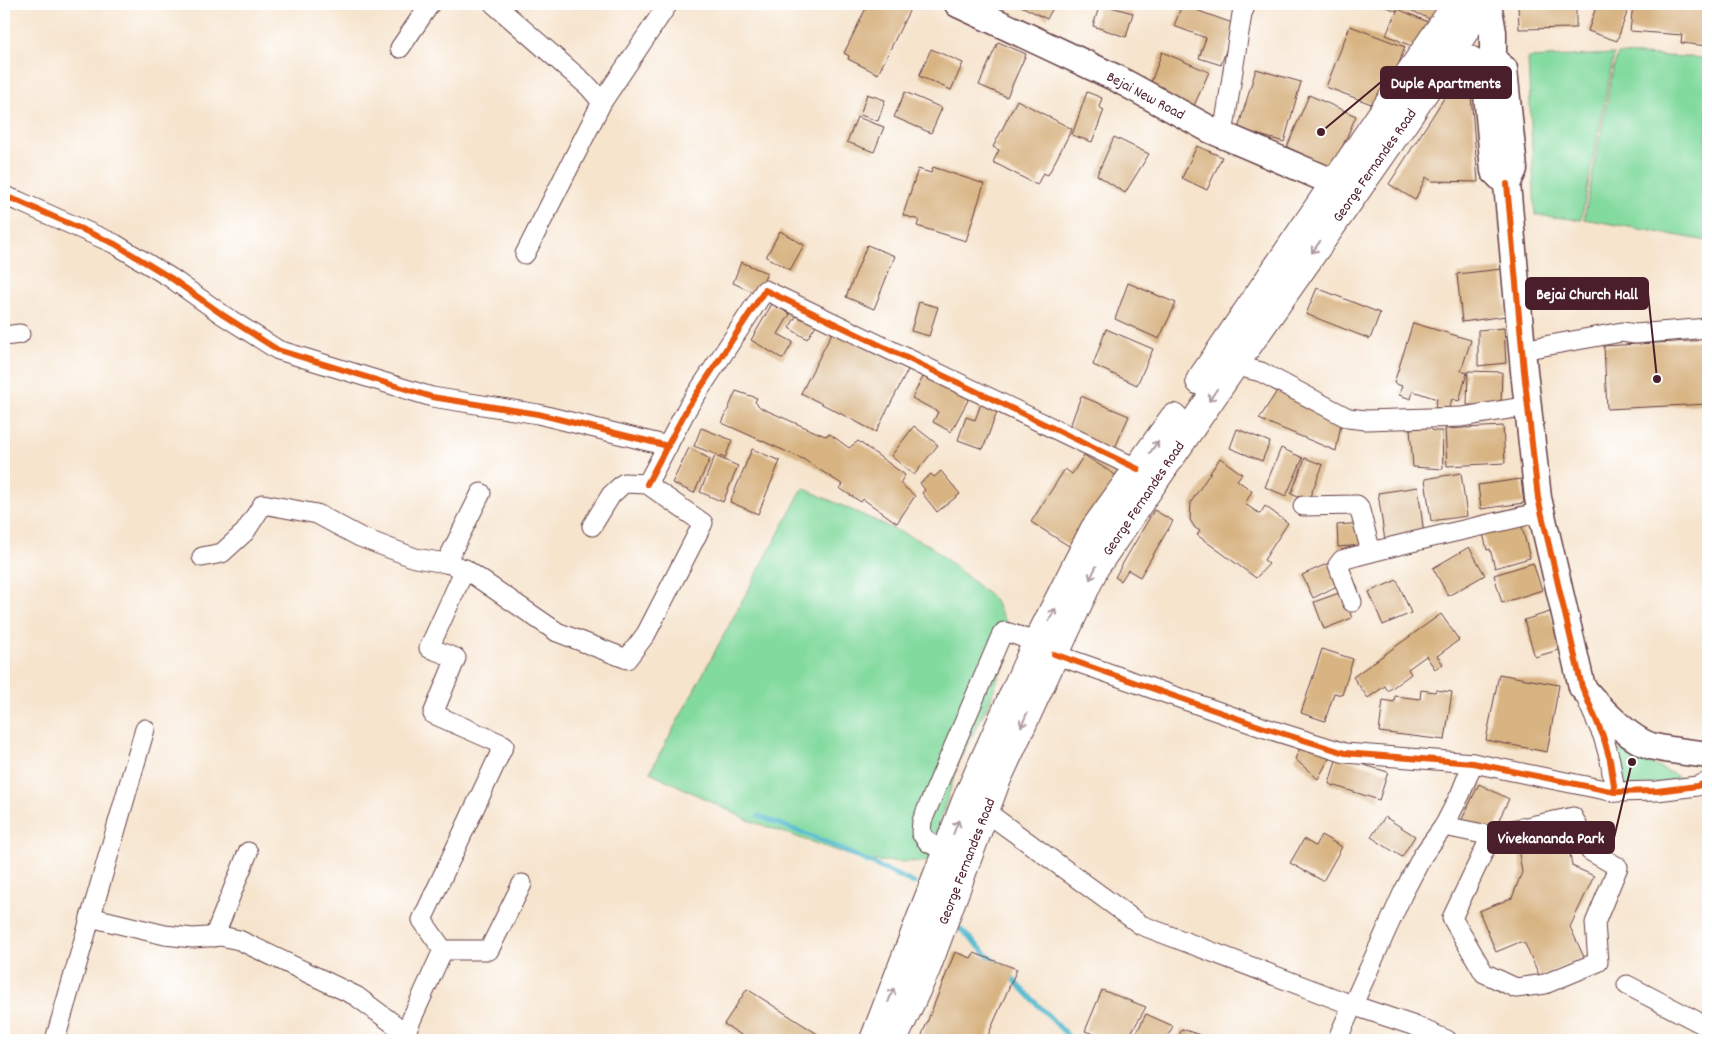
<svg xmlns="http://www.w3.org/2000/svg" width="1712" height="1044" font-family="Dekko,sans-serif">
  <style>
    .green { fill: #83da9f; stroke: #667c65 }
    .lines { fill: none; stroke-linecap: round; stroke-linejoin: round }
    .stream { stroke: #4fb8cd; stroke-width: 5 }
    .building { fill: #d8b483 }
    .street-casing { stroke: #643d43; stroke-width: 21 }
    .secondary-casing { stroke: #643d43; stroke-width: 29 }
    .primary-casing { stroke: #643d43; stroke-width: 30 }
    .street { stroke: #fff; stroke-width: 19 }
    .secondary { stroke: #fff; stroke-width: 26 }
    .primary { stroke: #fff; stroke-width: 28 }
    .cycleway-casing { stroke: #fff; stroke-width: 9 }
    .cycleway { stroke: #e8590c; stroke-width: 6 }
    .oneway { stroke: #ae9aa0 }
    .labels { text-anchor: middle; stroke-width: 4; stroke-linejoin: round; paint-order: stroke }
    .street-label { font-size: 15px; fill: #4a1f2b; stroke: #fff }
    .leader { fill: none; stroke: #4a1f2b; stroke-width: 2 }
    .callout-dot { fill: #4a1f2b; stroke: #fff; stroke-width: 2 }
    .callout { fill: #4a1f2b; stroke: #4a1f2b; stroke-width: 2 }
    .callout-label { font-size: 16px; text-anchor: middle; font-weight: bold; fill: #fff }
  </style>
  <rect width="100%" height="100%" fill="#fff"/>
  <filter id="ink" filterUnits="userSpaceOnUse"><feTurbulence type="fractalNoise" baseFrequency=".02" numOctaves="2"/><feDisplacementMap in="SourceGraphic" scale="10" xChannelSelector="R" yChannelSelector="G"/><feConvolveMatrix kernelMatrix="1 2 1 2 8 2 1 2 1" color-interpolation-filters="sRGB"/></filter>
  <filter id="wash" filterUnits="userSpaceOnUse"><feTurbulence type="fractalNoise" baseFrequency=".0096" numOctaves="4" result="noise"/><feDisplacementMap in="SourceGraphic" scale="20" xChannelSelector="R" yChannelSelector="G"/><feGaussianBlur stdDeviation="1.12" result="paint"/><feColorMatrix in="noise" values="0 0 0 0 0 0 0 0 0 0 0 0 0 0 0 0 0 1.4 0 .05"/><feComposite in="paint" operator="in"/></filter>
  <g filter="url(#wash)">
    <rect width="100%" height="100%" fill="#f6e4cd"/>
    <g class="green">
      <path d="M1614,54L1581,220L1535,215L1528,58Z"/>
      <path d="M1618,54L1708,58V121L1702,184L1708,186V241L1584,219L1613,69Z"/>
      <path d="M803,488L929,545L993,598L1013,634L990,701L960,759L927,862L866,861L748,820L650,772Z"/>
      <path d="M1610,745L1684,779L1625,788Z"/>
    </g>
    <g class="lines">
      <g class="stream">
        <path d="M759,816L821,840L914,883"/>
        <path d="M956,925L997,964"/>
        <path d="M1009,975L1072,1040"/>
      </g>
    </g>
    <g id="blocks">
      <g class="building">
        <path d="M868,4H908L906,7L910,9L878,74L848,59L849,56L844,53Z"/>
        <path d="M1017,4H1055L1047,19Z"/>
        <path d="M1100,4L1133,13L1126,37L1093,26Z"/>
        <path d="M1380,4H1399L1396,11Z"/>
        <path d="M1408,4H1444L1436,22L1406,8Z"/>
        <path d="M1518,4H1576V28L1519,29Z"/>
        <path d="M1597,4H1630L1617,41L1588,31Z"/>
        <path d="M1633,4L1687,5V4H1708V46L1681,43L1682,35L1630,31Z"/>
        <path d="M1182,5L1235,24L1221,65L1199,58L1206,38L1174,26Z"/>
        <path d="M1398,9L1433,24L1421,50L1386,35Z"/>
        <path d="M1350,26L1405,47L1382,108L1326,87Z"/>
        <path d="M998,42L1026,54L1007,97L979,85Z"/>
        <path d="M931,49L963,63L951,90L919,76Z"/>
        <path d="M1162,52L1209,72L1193,108L1149,88Z"/>
        <path d="M1256,69L1301,82L1284,142L1238,129Z"/>
        <path d="M1457,78L1470,82L1478,182L1432,181L1426,177L1415,200L1389,184Z"/>
        <path d="M905,92L942,108L931,133L894,117Z"/>
        <path d="M1087,92L1102,98L1099,107L1104,110L1092,142L1072,135Z"/>
        <path d="M867,94L885,100L878,121L860,115Z"/>
        <path d="M1309,95L1356,116L1333,168L1287,147Z"/>
        <path d="M1017,100L1072,129L1048,175L1043,173L1037,185L993,162L999,150L993,147Z"/>
        <path d="M857,117L884,127L874,152L847,142Z"/>
        <path d="M1114,137L1149,154L1125,193L1097,175Z"/>
        <path d="M1197,146L1222,157L1207,190L1182,178Z"/>
        <path d="M933,167L984,184L966,241L917,226L919,220L903,215L918,169L931,173Z"/>
        <path d="M780,231L804,245L790,270L766,257Z"/>
        <path d="M867,245L895,256L874,309L846,297Z"/>
        <path d="M741,262L767,273L758,294L733,283Z"/>
        <path d="M1502,269L1506,316L1462,322L1457,274Z"/>
        <path d="M1128,283L1176,303L1159,339L1115,319Z"/>
        <path d="M1317,288L1380,313L1370,339L1306,314Z"/>
        <path d="M919,302L938,307L929,336L911,331Z"/>
        <path d="M772,304L790,314L778,334L793,342L783,359L751,340Z"/>
        <path d="M801,308L820,319L807,339L789,328Z"/>
        <path d="M1413,323L1471,340L1461,371L1467,373L1459,401L1452,399L1448,411L1435,407L1437,399L1413,391L1411,399L1399,395L1402,386L1394,383Z"/>
        <path d="M1504,328L1506,363L1478,366V330Z"/>
        <path d="M834,329L909,368L876,432L801,393Z"/>
        <path d="M1106,329L1153,349L1137,385L1093,365Z"/>
        <path d="M1708,340V404L1607,409L1604,346Z"/>
        <path d="M1468,371L1502,372L1501,406L1467,405Z"/>
        <path d="M924,375L974,389L951,432L933,422L938,412L912,398Z"/>
        <path d="M736,391L757,398L755,402L761,408L825,436L830,434L849,448L858,441L905,475L900,483L915,496L897,523L863,499L861,502L839,488L843,485L803,459L722,423Z"/>
        <path d="M1277,391L1342,419L1336,451L1259,419Z"/>
        <path d="M1081,396L1129,416L1113,452L1068,432Z"/>
        <path d="M982,401L999,407L983,449L958,440L966,417L975,420Z"/>
        <path d="M914,426L938,445L914,475L891,456Z"/>
        <path d="M1503,426L1505,463L1447,466L1445,429Z"/>
        <path d="M1429,427L1433,431H1442L1443,469L1413,467L1410,429Z"/>
        <path d="M701,428L732,440L725,458L694,446Z"/>
        <path d="M1237,429L1270,442L1262,461L1230,448Z"/>
        <path d="M689,448L710,459L694,493L672,483Z"/>
        <path d="M1281,448L1303,458L1286,496L1265,487Z"/>
        <path d="M752,449L780,461L758,514L730,502Z"/>
        <path d="M1084,455L1117,476L1072,548L1031,522L1065,469L1072,474Z"/>
        <path d="M715,456L738,466L723,502L700,492Z"/>
        <path d="M1220,458L1242,474L1237,480L1252,491L1245,504L1260,514L1265,506L1288,523L1264,560L1269,564L1256,578L1197,535L1200,531L1195,528L1190,520L1191,502Z"/>
        <path d="M1305,458L1323,465L1308,501L1291,494Z"/>
        <path d="M941,471L960,494L937,512L922,493L925,490L920,483L931,474L934,477Z"/>
        <path d="M1461,473L1467,516L1431,521L1425,479Z"/>
        <path d="M1521,479L1524,503L1481,509L1478,485Z"/>
        <path d="M1418,487L1424,535L1385,541L1378,493Z"/>
        <path d="M1154,510L1173,521L1140,577L1128,570L1121,581L1115,577Z"/>
        <path d="M1362,523L1364,545L1338,547L1337,525Z"/>
        <path d="M1521,523L1530,558L1495,568L1490,549L1487,550L1483,533Z"/>
        <path d="M1469,547L1485,575L1448,596L1433,568Z"/>
        <path d="M1329,563L1339,585L1313,598L1302,575Z"/>
        <path d="M1533,563L1542,590L1502,603L1494,575Z"/>
        <path d="M1397,580L1411,613L1383,625L1369,592Z"/>
        <path d="M1342,592L1352,618L1324,629L1314,602Z"/>
        <path d="M1550,612L1562,649L1535,657L1524,620Z"/>
        <path d="M1441,614L1459,640L1437,656L1443,664L1435,669L1426,656L1408,669L1411,674L1388,691L1385,686L1368,698L1353,677Z"/>
        <path d="M1322,649L1353,659L1342,695L1334,693L1325,721L1301,713Z"/>
        <path d="M1499,674L1559,685L1547,752L1486,740Z"/>
        <path d="M1421,690L1435,692L1436,690L1452,692L1445,740L1379,732L1383,700L1394,702L1395,696L1420,699Z"/>
        <path d="M1303,741L1333,751L1318,779L1295,759Z"/>
        <path d="M1337,757L1388,772L1379,800L1329,784Z"/>
        <path d="M1479,784L1509,799L1491,836L1461,821Z"/>
        <path d="M1385,817L1415,836L1402,857L1371,837Z"/>
        <path d="M1566,827L1572,866L1594,876L1570,927L1584,957L1540,977L1525,944L1520,942L1496,952L1479,911L1512,898L1522,872L1516,836Z"/>
        <path d="M1321,835L1342,847L1323,881L1290,863L1304,839L1315,846Z"/>
        <path d="M955,952L971,958L974,953L1017,969L986,1040H920Z"/>
        <path d="M747,989L827,1040H749L724,1024Z"/>
        <path d="M1102,990L1146,1007L1127,1040H1111L1085,1031Z"/>
        <path d="M1146,1014L1173,1026L1166,1040H1133Z"/>
        <path d="M1182,1029L1215,1040H1177Z"/>
      </g>
    </g>
  </g>
  <g filter="url(#ink)">
    <use href="#blocks" fill-opacity="0" stroke="#643d43" stroke-width="1"/>
    <g class="lines">
      <g class="street-casing">
        <g id="street">
          <path d="M494,4L589,87L602,102"/>
          <path d="M400,48L430,4"/>
          <path d="M1223,135L1237,45L1242,14L1246,4"/>
          <path d="M4,196L18,201L115,244L171,278L223,315L278,350L432,397L538,414L668,446"/>
          <path d="M525,254L602,102L668,4"/>
          <path d="M4,336L20,334"/>
          <path d="M1522,350L1622,332L1635,334L1708,328"/>
          <path d="M1234,365L1261,372L1348,418L1366,420L1462,417L1528,406"/>
          <path d="M647,484L688,407L765,290L1138,469"/>
          <path d="M481,493L446,563L465,569L557,632L627,659L646,634L703,523L647,484L624,483L611,495L592,526"/>
          <path d="M1303,506L1357,505L1359,507L1371,552"/>
          <path d="M202,557L222,553L245,532L263,504L317,514L360,537L415,558L446,563"/>
          <path d="M1352,602L1338,565L1342,560C1408,541 1475,528 1541,512"/>
          <path d="M1054,654L1262,727L1345,753L1473,763L1615,792L1657,791L1697,786L1708,782"/>
          <path d="M1587,700L1603,736L1610,760L1615,792"/>
          <path d="M985,811L1141,925L1352,1005L1415,1026L1447,1040"/>
          <path d="M1444,826L1488,835L1573,817L1590,851L1618,867L1595,923L1598,962L1545,984L1516,988L1484,973L1452,918L1492,834"/>
          <path d="M946,852L928,842L921,833L922,821L1001,636L1004,632C1015,633 1026,640 1038,643"/>
          <path d="M90,917L165,935L193,938L221,936L239,940L356,996L406,1033"/>
          <path d="M214,937L248,852"/>
          <path d="M443,950L422,920L504,745L433,714L456,658L429,648L465,569"/>
          <path d="M1627,985L1708,1027"/>
          <path d="M55,1040L145,729"/>
          <path d="M402,1040L443,950H489L522,884"/>
          <path d="M1337,1040L1403,893L1423,855L1444,826L1460,795L1473,763"/>
        </g>
      </g>
      <g class="secondary-casing">
        <g id="secondary">
          <path d="M958,4L1116,78L1211,130L1335,183L1353,194"/>
          <path d="M1488,4L1493,32V60"/>
          <path d="M1493,60L1504,69L1514,169L1507,184L1494,171L1485,72Z"/>
          <path d="M1507,184L1524,371L1538,498L1582,687C1597,705 1628,739 1651,746C1669,751 1690,752 1708,755"/>
        </g>
      </g>
      <g class="primary-casing">
        <g id="primary">
          <path d="M1444,62C1464,57 1470,56 1485,72"/>
          <path d="M1200,381L1457,4"/>
          <path d="M874,1040L966,801L1033,651L1094,530L1174,418"/>
          <path d="M893,1040L926,969L996,781L1095,567L1234,365L1407,118L1466,29L1481,4"/>
        </g>
      </g>
      <use href="#street" class="street"/>
      <use href="#secondary" class="secondary"/>
      <use href="#primary" class="primary"/>
      <g class="cycleway-casing">
        <g id="cycleway">
          <path d="M1507,184L1524,371L1538,498L1582,687L1603,736L1610,760L1615,792"/>
          <path d="M4,196L18,201L115,244L171,278L223,315L278,350L432,397L538,414L668,446"/>
          <path d="M647,484L688,407L765,290L1138,469"/>
          <path d="M1054,654L1262,727L1345,753L1473,763L1615,792L1657,791L1697,786L1708,782"/>
        </g>
      </g>
      <use href="#cycleway" class="cycleway"/>
    </g>
    <defs><path id="oneway-shaft" d="M-6 0H5M1.5-3L5.5 0L1.5 3" fill="none" stroke-width="1.6" stroke-linecap="round" stroke-linejoin="round" transform="scale(1.25)"/></defs>
    <g class="oneway">
      <use href="#oneway-shaft" transform="translate(1316 247) rotate(125)"/>
      <use href="#oneway-shaft" transform="translate(1213 395) rotate(124)"/>
      <use href="#oneway-shaft" transform="translate(1154 447) rotate(-55)"/>
      <use href="#oneway-shaft" transform="translate(1093 573) rotate(116)"/>
      <use href="#oneway-shaft" transform="translate(1052 615) rotate(-63)"/>
      <use href="#oneway-shaft" transform="translate(1024 720) rotate(114)"/>
      <use href="#oneway-shaft" transform="translate(956 827) rotate(-69)"/>
      <use href="#oneway-shaft" transform="translate(891 995) rotate(-69)"/>
    </g>
  </g>
  <g class="labels">
    <g class="street-label">
      <text transform="translate(1146 95) rotate(28)" y="5">Bejai New Road</text>
      <text transform="translate(1374 165) rotate(-55)" y="5">George Fernandes Road</text>
      <text transform="translate(1143 498) rotate(-56)" y="5">George Fernandes Road</text>
      <text transform="translate(966 861) rotate(-69)" y="5">George Fernandes Road</text>
    </g>
  </g>
  <path class="leader" d="M1321 132L1381 82M1657 379L1648 293M1632 762L1614 838"/>
  <g class="callout-dot">
    <circle cx="1321" cy="132" r="5"/>
    <circle cx="1657" cy="379" r="5"/>
    <circle cx="1632" cy="762" r="5"/>
  </g>
  <g class="callout">
    <rect x="1381" y="67" width="130" height="31" rx="5"/>
    <rect x="1526" y="278" width="122" height="31" rx="5"/>
    <rect x="1488" y="822" width="126" height="31" rx="5"/>
  </g>
  <g class="callout-label">
    <text x="1446" y="88">Duple Apartments</text>
    <text x="1587" y="299">Bejai Church Hall</text>
    <text x="1551" y="843">Vivekananda Park</text>
  </g>
  <rect width="1712" height="1044" fill="none" stroke="#fff" stroke-width="20"/>
</svg>
